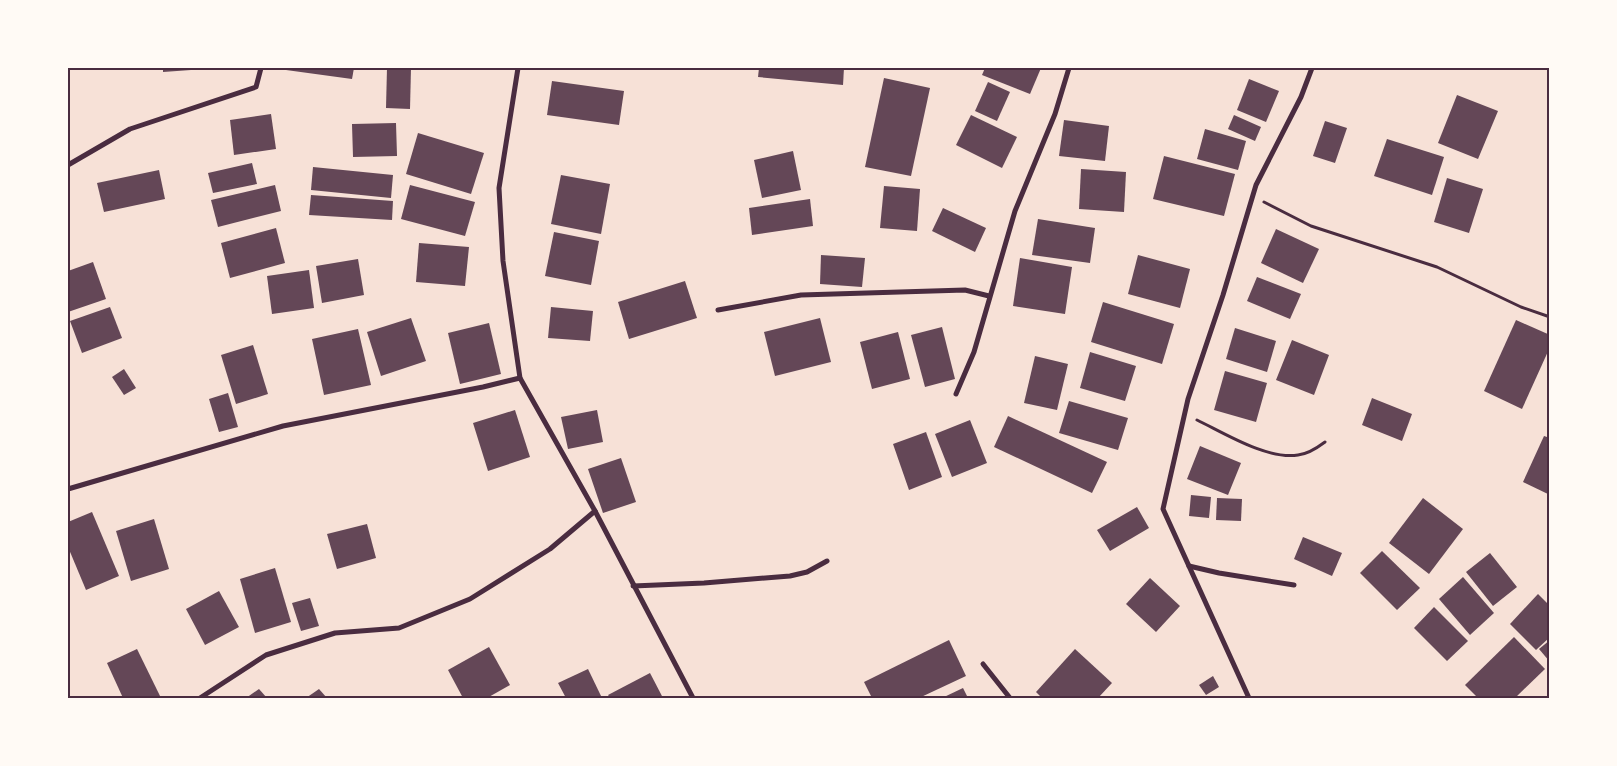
<svg xmlns="http://www.w3.org/2000/svg" width="1617" height="766" font-family="Karla,sans-serif">
  <style>
    .building { fill: #644757 }
    .lines { fill: none; stroke-linecap: round; stroke-linejoin: round }
    .path { stroke: #4a2c40; stroke-width: 3 }
    .minor { stroke: #4a2c40; stroke-width: 5 }
    .neatline { fill: none; stroke: #4a2c40; stroke-width: 2 }
  </style>
  <rect width="100%" height="100%" fill="#f7e1d7"/>
  <g class="building">
    <path d="M163,68H205V69L163,72Z"/>
    <path d="M287,68H354L352,79L286,70Z"/>
    <path d="M387,68H411L410,109L386,108Z"/>
    <path d="M759,68H844L843,85L758,77Z"/>
    <path d="M985,68H1041L1030,94L982,75Z"/>
    <path d="M884,78L930,88L911,176L865,167Z"/>
    <path d="M1249,79L1279,91L1266,122L1237,110Z"/>
    <path d="M552,81L624,91L619,125L547,115Z"/>
    <path d="M988,82L1010,92L997,121L975,111Z"/>
    <path d="M1457,95L1498,111L1478,159L1438,143Z"/>
    <path d="M271,114L276,149L234,155L230,120Z"/>
    <path d="M971,115L1017,137L1002,168L956,145Z"/>
    <path d="M1234,115L1261,127L1255,141L1228,129Z"/>
    <path d="M1064,120L1109,126L1105,161L1059,156Z"/>
    <path d="M1325,121L1347,128L1335,163L1313,156Z"/>
    <path d="M396,123L397,156L353,157L352,124Z"/>
    <path d="M1205,129L1246,141L1238,170L1197,159Z"/>
    <path d="M418,133L484,153L471,194L406,174Z"/>
    <path d="M1387,139L1444,157L1432,195L1374,176Z"/>
    <path d="M793,151L801,190L762,198L754,160Z"/>
    <path d="M1164,156L1235,174L1224,216L1153,199Z"/>
    <path d="M252,163L257,184L213,193L208,173Z"/>
    <path d="M313,167L393,175L391,198L311,190Z"/>
    <path d="M1081,169L1126,172L1124,212L1079,209Z"/>
    <path d="M159,170L165,199L104,212L97,183Z"/>
    <path d="M561,175L610,184L601,234L551,224Z"/>
    <path d="M1447,178L1483,189L1469,233L1434,222Z"/>
    <path d="M275,185L281,211L218,227L211,200Z"/>
    <path d="M410,185L475,202L465,236L401,219Z"/>
    <path d="M884,186L920,189L917,231L880,228Z"/>
    <path d="M311,195L393,201L392,220L309,215Z"/>
    <path d="M810,199L813,226L752,235L749,208Z"/>
    <path d="M943,208L986,228L975,252L932,231Z"/>
    <path d="M1038,219L1095,228L1090,263L1032,255Z"/>
    <path d="M276,228L285,263L230,278L221,243Z"/>
    <path d="M1276,229L1319,249L1303,283L1261,263Z"/>
    <path d="M554,232L599,241L591,285L545,276Z"/>
    <path d="M419,243L469,247L465,286L416,282Z"/>
    <path d="M821,255L865,258L862,287L820,284Z"/>
    <path d="M1138,255L1190,269L1180,308L1128,294Z"/>
    <path d="M1020,258L1072,267L1065,314L1013,306Z"/>
    <path d="M358,259L364,295L322,303L316,266Z"/>
    <path d="M93,262L106,299L68,312V271Z"/>
    <path d="M309,270L314,308L272,314L267,276Z"/>
    <path d="M1257,277L1301,294L1290,319L1247,301Z"/>
    <path d="M685,281L697,318L629,339L618,302Z"/>
    <path d="M1103,302L1174,324L1162,364L1091,342Z"/>
    <path d="M110,307L122,338L82,353L70,321Z"/>
    <path d="M551,307L593,311L590,341L548,338Z"/>
    <path d="M411,318L426,361L381,376L367,332Z"/>
    <path d="M820,318L831,362L775,376L764,332Z"/>
    <path d="M1516,320L1550,335V347L1522,409L1484,391Z"/>
    <path d="M489,323L501,374L460,384L448,333Z"/>
    <path d="M942,327L955,379L925,387L911,335Z"/>
    <path d="M1235,328L1276,341L1267,372L1226,359Z"/>
    <path d="M358,329L371,385L324,395L312,339Z"/>
    <path d="M898,332L910,379L872,389L860,342Z"/>
    <path d="M1292,340L1329,355L1314,395L1276,380Z"/>
    <path d="M253,345L268,394L236,404L221,355Z"/>
    <path d="M1090,352L1136,366L1125,401L1080,388Z"/>
    <path d="M1035,356L1068,364L1057,410L1024,403Z"/>
    <path d="M124,369L136,388L124,395L112,377Z"/>
    <path d="M1225,371L1267,383L1256,422L1214,410Z"/>
    <path d="M228,393L238,427L219,432L209,399Z"/>
    <path d="M1372,398L1412,414L1402,441L1362,425Z"/>
    <path d="M1069,401L1128,418L1118,450L1059,433Z"/>
    <path d="M515,410L530,457L488,471L473,423Z"/>
    <path d="M597,410L603,442L568,449L561,417Z"/>
    <path d="M1008,416L1107,462L1092,493L994,447Z"/>
    <path d="M970,420L987,463L952,477L935,434Z"/>
    <path d="M926,432L942,477L909,490L893,444Z"/>
    <path d="M1544,436L1550,438V495L1523,482Z"/>
    <path d="M1200,446L1241,463L1228,495L1187,479Z"/>
    <path d="M621,458L636,502L603,513L588,469Z"/>
    <path d="M1191,495L1211,497L1209,518L1189,516Z"/>
    <path d="M1217,498L1242,499L1241,521L1216,520Z"/>
    <path d="M1423,498L1463,529L1429,574L1389,543Z"/>
    <path d="M1137,507L1149,528L1110,551L1097,530Z"/>
    <path d="M92,512L119,576L86,590L68,547V522Z"/>
    <path d="M154,519L169,569L131,581L116,531Z"/>
    <path d="M367,524L376,558L337,569L327,534Z"/>
    <path d="M1303,537L1342,553L1332,576L1294,559Z"/>
    <path d="M1382,551L1420,588L1397,610L1360,573Z"/>
    <path d="M1490,553L1517,587L1493,606L1466,572Z"/>
    <path d="M275,568L291,622L255,633L240,579Z"/>
    <path d="M1463,577L1494,613L1470,635L1439,599Z"/>
    <path d="M1150,578L1180,606L1156,632L1126,604Z"/>
    <path d="M219,591L239,627L205,645L186,609Z"/>
    <path d="M1538,594L1550,606V637L1536,650L1510,624Z"/>
    <path d="M310,598L319,626L301,631L292,603Z"/>
    <path d="M1434,607L1468,641L1447,661L1414,628Z"/>
    <path d="M1514,637L1545,669L1515,698H1478L1465,685Z"/>
    <path d="M949,640L966,676L919,698H872L864,682Z"/>
    <path d="M1550,640V662L1539,649Z"/>
    <path d="M489,647L510,685L487,698H463L448,670Z"/>
    <path d="M137,649L161,698H123L107,663Z"/>
    <path d="M1075,649L1112,683L1098,698H1042L1036,692Z"/>
    <path d="M588,669L602,698H566L558,683Z"/>
    <path d="M650,673L663,698H610L608,695Z"/>
    <path d="M1213,676L1219,687L1206,695L1199,685Z"/>
    <path d="M963,688L968,698H942Z"/>
    <path d="M259,689L267,698H246Z"/>
    <path d="M319,689L327,698H306Z"/>
  </g>
  <g class="lines">
    <g class="path">
      <path d="M1264,202L1311,226L1437,267L1521,307L1550,317"/>
      <path d="M1197,420C1224,433 1267,460 1298,455C1308,454 1317,448 1325,442"/>
    </g>
    <g class="minor">
      <path d="M518,68L499,188L503,261L520,378L595,511L693,698"/>
      <path d="M68,165L130,129L256,87L261,68"/>
      <path d="M718,310L801,295L965,290L989,296"/>
      <path d="M956,394L974,352L1015,211L1055,114L1069,68"/>
      <path d="M68,489L283,426L483,387L520,378"/>
      <path d="M1189,566L1219,573L1294,585"/>
      <path d="M633,586L704,583L790,576L807,572L827,561"/>
      <path d="M983,664L1010,698"/>
      <path d="M200,698L266,655L335,633L399,628L470,599L550,549L595,511"/>
      <path d="M1249,698L1163,509L1188,399L1223,295L1256,185L1301,97L1312,68"/>
    </g>
  </g>
  <rect width="1617" height="766" fill="none" stroke="#fffaf5" stroke-width="138"/>
  <rect x="69" y="69" width="1479" height="628" class="neatline"/>
</svg>
